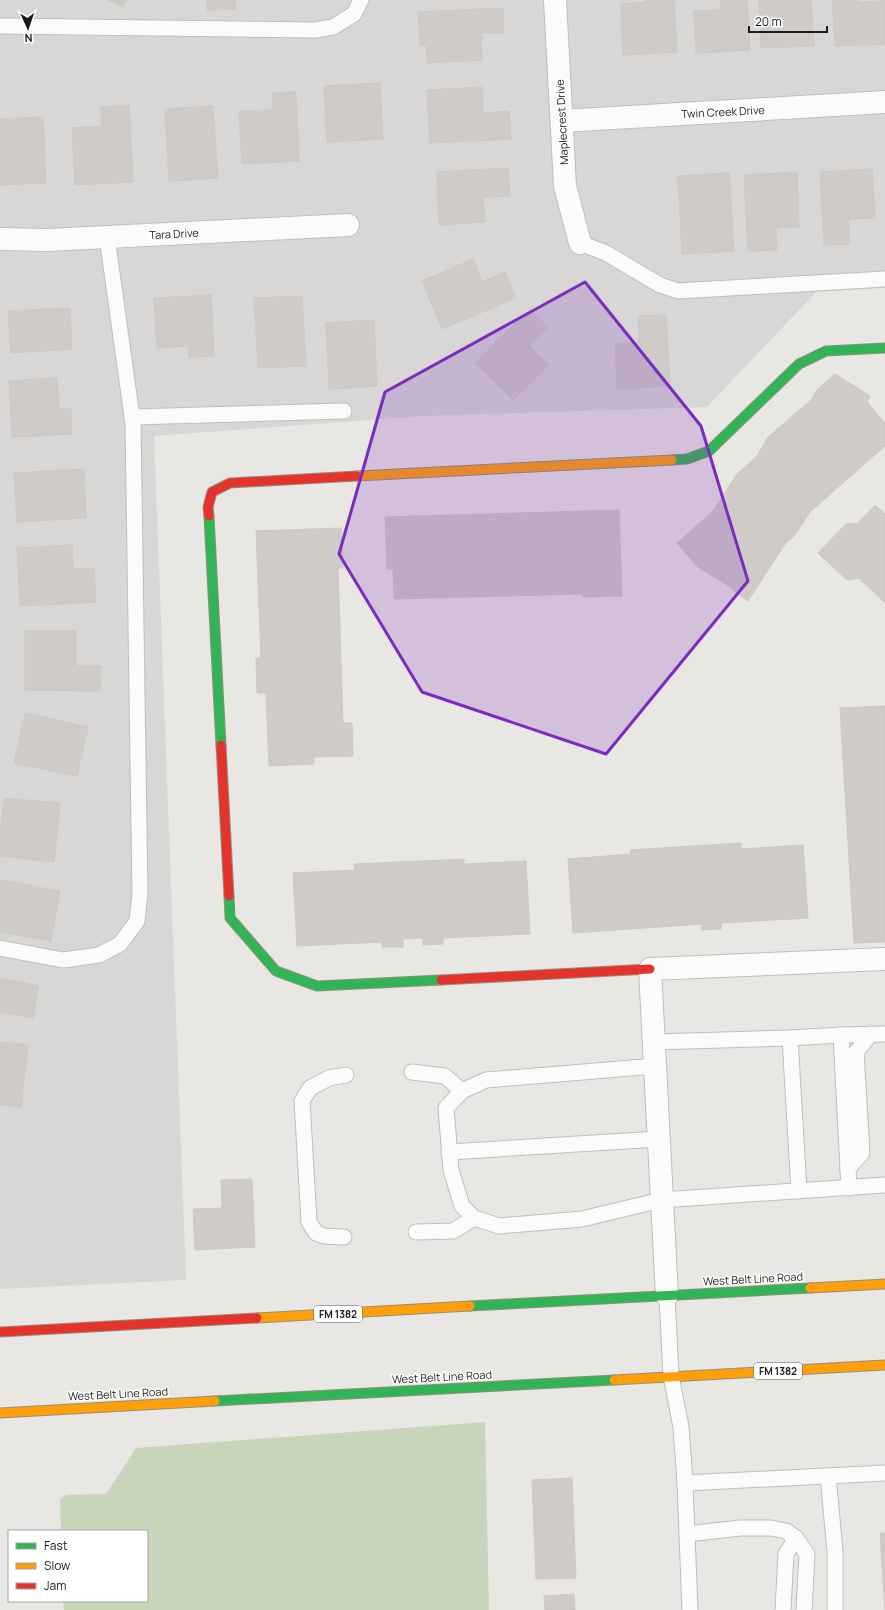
<svg xmlns="http://www.w3.org/2000/svg" width="885" height="1610" font-family="Manrope,sans-serif">
  <style>
    .residential { fill: #d8d7d5 }
    .forest { fill: #c7d6bb }
    .building { fill: #cecbc8; stroke: #ccc8c5 }
    .lines { fill: none; stroke-linecap: round; stroke-linejoin: round }
    .lane-casing { stroke: #bfbebc; stroke-width: 17 }
    .street-casing { stroke: #bfbebc; stroke-width: 24 }
    .fast-casing { stroke: #91907e; stroke-width: 11 }
    .slow-casing { stroke: #91907e; stroke-width: 11 }
    .jam-casing { stroke: #91907e; stroke-width: 11 }
    .lane { stroke: #fcfbfb; stroke-width: 15 }
    .street { stroke: #fcfbfb; stroke-width: 22 }
    .fast { stroke: #30b455; stroke-width: 9 }
    .slow { stroke: #ff9f0a; stroke-width: 9 }
    .jam { stroke: #e5322d; stroke-width: 9 }
    .marked { fill: #7b2cbf; fill-opacity: 0.2; stroke: #7b2cbf; stroke-width: 3; stroke-linejoin: round }
    .labels { text-anchor: middle; stroke-width: 3; stroke-linejoin: round; paint-order: stroke }
    .shield { fill: #fff; stroke: #5f5f5f; stroke-width: 1 }
    .shield-label { font-size: 10px; font-weight: bold; fill: #1b1b1b }
    .street-label { font-size: 11px; fill: #1b1b1b; stroke: #fff }
  </style>
  <rect width="100%" height="100%" fill="#e9e7e4"/>
  <path class="residential" d="M0,0H885V288L816,292L707,407L424,416L154,436L186,1280L0,1289Z"/>
  <path class="forest" d="M485,1422L489,1610H64L63,1601H147V1531H61L60,1499L66,1495L106,1494L136,1448Z"/>
  <g class="building">
    <path d="M108,0H127L123,7Z"/>
    <path d="M207,0H235L236,9L207,10Z"/>
    <path d="M646,0H674L677,52L623,55L621,4L646,2Z"/>
    <path d="M720,0H747L750,50L696,53L694,11L721,10Z"/>
    <path d="M759,0H811L814,46L761,48Z"/>
    <path d="M832,0H858V2L885,1V44L835,46Z"/>
    <path d="M503,8L504,33H481L482,60L427,63L426,44L420,45L418,12Z"/>
    <path d="M380,83L383,139L327,142L324,86Z"/>
    <path d="M482,87L483,113L509,111L511,139L430,143L427,90Z"/>
    <path d="M296,92L299,161L242,164L239,111L273,110L272,93Z"/>
    <path d="M129,105L133,182L75,185L72,128L102,126L101,107Z"/>
    <path d="M213,106L218,178L169,181L165,109Z"/>
    <path d="M43,117L46,183L0,185V119Z"/>
    <path d="M508,168L510,196L483,197L485,222L439,225L437,172Z"/>
    <path d="M872,169L875,218L848,219L850,244L824,245L820,172Z"/>
    <path d="M797,172L799,227L776,228L777,250L748,251L744,175Z"/>
    <path d="M729,173L734,251L682,254L678,176Z"/>
    <path d="M473,259L482,282L505,272L516,298L442,329L422,281Z"/>
    <path d="M211,295L214,356L189,357L188,346L157,348L154,298Z"/>
    <path d="M302,296L306,366L258,368L254,298Z"/>
    <path d="M70,308L72,349L11,353L8,311Z"/>
    <path d="M530,309L548,327L529,345L549,365L513,400L475,363Z"/>
    <path d="M666,315L670,386L617,389L615,344L639,343L638,316Z"/>
    <path d="M374,320L377,386L329,389L326,323Z"/>
    <path d="M835,374L870,396L867,402L885,423V446L810,512L795,535L785,544L748,601L736,593L729,586L698,567L677,543L713,511L737,474L757,456L768,437L811,400L817,390Z"/>
    <path d="M57,378L59,409H71L72,434L12,437L9,381Z"/>
    <path d="M84,469L86,518L17,522L14,473Z"/>
    <path d="M875,505L885,514V603L859,578L847,580L818,553L846,524L858,523Z"/>
    <path d="M619,510L622,596L583,597V594L394,599L393,569H387L385,517Z"/>
    <path d="M341,528L343,568H338L343,723H352L353,756L314,757V764L269,766L266,693H257L256,658H261L256,531Z"/>
    <path d="M72,545L73,569L94,568L96,602L20,606L17,548Z"/>
    <path d="M25,631H76V666H101L100,691L25,690Z"/>
    <path d="M885,706V942L854,943L840,708Z"/>
    <path d="M25,713L88,727L77,776L14,763Z"/>
    <path d="M4,798L60,803L54,862L0,856V835Z"/>
    <path d="M741,843V849L803,845L808,918L721,923V929L702,930V924L573,933L568,859L631,854L630,850Z"/>
    <path d="M464,859V864L526,861L530,934L443,938V944L423,945V938L403,939V947H382V942L297,946L293,873L355,870L354,864Z"/>
    <path d="M0,880L60,891L51,941L0,932Z"/>
    <path d="M0,978L39,986L33,1018L0,1012Z"/>
    <path d="M0,1042L28,1045L21,1107L0,1105Z"/>
    <path d="M252,1179L255,1247L195,1250L193,1209L222,1208L221,1180Z"/>
    <path d="M572,1478L576,1578L536,1579L532,1480Z"/>
    <path d="M880,1533H885V1610Z"/>
    <path d="M574,1594L575,1610H545L544,1596Z"/>
  </g>
  <g class="lines">
    <g class="lane-casing">
      <g id="lane">
        <path d="M0,26L315,30L333,27L354,14L361,0"/>
        <path d="M580,243L606,253L660,285L678,291L885,279"/>
        <path d="M132,417L344,411"/>
        <path d="M0,948L63,960L99,955L120,944L137,921L140,894L133,424L107,237"/>
        <path d="M654,1042L790,1038"/>
        <path d="M655,1066L486,1080L462,1091L446,1108L451,1170L462,1206L474,1218L499,1226L582,1219L661,1200L885,1185"/>
        <path d="M412,1072L445,1076L462,1091"/>
        <path d="M449,1152L658,1139"/>
        <path d="M848,1169L862,1153L856,1052L871,1034"/>
        <path d="M849,1188L841,1035L885,1034"/>
        <path d="M799,1191L790,1038L841,1035"/>
        <path d="M416,1232L453,1231L474,1218"/>
        <path d="M344,1237L324,1236L316,1233L309,1222L302,1101L310,1088L329,1078L346,1075"/>
        <path d="M667,1296L671,1376L681,1427L685,1483L885,1473"/>
        <path d="M828,1476L835,1551V1610"/>
        <path d="M685,1483L690,1610"/>
        <path d="M687,1534L740,1528H771L786,1531L796,1538L807,1554L804,1610"/>
        <path d="M783,1610L786,1554L796,1538"/>
      </g>
    </g>
    <g class="street-casing">
      <g id="street">
        <path d="M555,0L565,186L580,243"/>
        <path d="M562,121L885,102"/>
        <path d="M0,239L48,240L348,225"/>
        <path d="M667,1296L650,969L885,959"/>
      </g>
    </g>
    <g class="fast-casing">
      <g id="fast">
        <path d="M672,460L687,459L709,451L799,364L826,351L885,348"/>
        <path d="M209,516L221,745"/>
        <path d="M229,896L230,918L276,971L317,986L441,980"/>
        <path d="M470,1306L810,1288"/>
        <path d="M215,1401L614,1380"/>
      </g>
    </g>
    <g class="slow-casing">
      <g id="slow">
        <path d="M357,476L672,460"/>
        <path d="M810,1288L885,1284"/>
        <path d="M257,1318L470,1306"/>
        <path d="M614,1380L885,1365"/>
        <path d="M0,1413L215,1401"/>
      </g>
    </g>
    <g class="jam-casing">
      <g id="jam">
        <path d="M209,516L208,507L212,492L230,483L357,476"/>
        <path d="M221,745L229,896"/>
        <path d="M441,980L650,969"/>
        <path d="M0,1332L257,1318"/>
      </g>
    </g>
    <use href="#lane" class="lane"/>
    <use href="#street" class="street"/>
    <use href="#fast" class="fast"/>
    <use href="#slow" class="slow"/>
    <use href="#jam" class="jam"/>
  </g>
  <path class="marked" d="M585,282L701,426L748,581L606,754L422,692L339,554L385,392Z"/>
  <g class="labels">
    <g class="shield">
      <rect x="314" y="1306" width="48" height="16" rx="3"/>
      <rect x="754" y="1363" width="48" height="16" rx="3"/>
    </g>
    <g class="shield-label">
      <text x="338" y="1318">FM 1382</text>
      <text x="778" y="1375">FM 1382</text>
    </g>
    <g class="street-label">
      <text transform="translate(723 112) rotate(-3)" y="4">Twin Creek Drive</text>
      <text transform="translate(562 122) rotate(-93)" y="4">Maplecrest Drive</text>
      <text transform="translate(174 234) rotate(-3)" y="4">Tara Drive</text>
      <text transform="translate(753 1279) rotate(-3)" y="4">West Belt Line Road</text>
      <text transform="translate(442 1377) rotate(-3)" y="4">West Belt Line Road</text>
      <text transform="translate(118 1394) rotate(-3)" y="4">West Belt Line Road</text>
    </g>
  </g>
  <rect x="8" y="1530" width="140" height="72" fill="#ffffff" stroke="#a4a4a4"/>
  <rect x="16" y="1543" width="20" height="6" fill="#30b455" stroke="#a4a4a4"/>
  <text x="44" y="1550" font-size="12" fill="#1b1b1b">Fast</text>
  <rect x="16" y="1563" width="20" height="6" fill="#ff9f0a" stroke="#a4a4a4"/>
  <text x="44" y="1570" font-size="12" fill="#1b1b1b">Slow</text>
  <rect x="16" y="1583" width="20" height="6" fill="#e5322d" stroke="#a4a4a4"/>
  <text x="44" y="1590" font-size="12" fill="#1b1b1b">Jam</text>
  <g transform="translate(28 28) rotate(177)" stroke="#ffffff" stroke-width="3" paint-order="stroke">
  <path d="M0-3L7 15L0 10L-7 15Z" fill="#1b1b1b"/>
  <text y="-6" font-size="11" font-weight="bold" text-anchor="middle" fill="#1b1b1b">N</text>
  </g>
  <path d="M749 26v6h78v-6" fill="none" stroke="#1b1b1b" stroke-width="2"/>
  <text x="755" y="26" font-size="12" fill="#1b1b1b" stroke="#ffffff" stroke-width="3" paint-order="stroke">20 m</text>
</svg>
